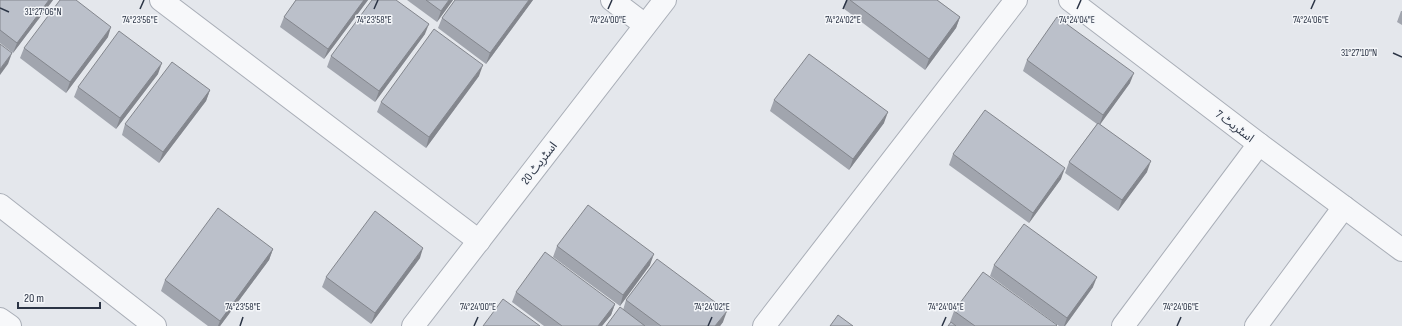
<svg xmlns="http://www.w3.org/2000/svg" width="1402" height="326" font-family="'Sofia Sans Condensed','Noto Sans Arabic',sans-serif">
  <style>
    .lines { fill: none; stroke-linecap: round; stroke-linejoin: round }
    .street-casing { stroke: #a9aeb7; stroke-width: 24 }
    .street { stroke: #f7f8fa; stroke-width: 22 }
    .wall { fill: #a1a5ae }
    .shaded-wall { fill: #83868d }
    .building { fill: #bbc0ca; stroke: #83868d }
    .ticks { fill: none; stroke: #2b3445; stroke-width: 1.5 }
    .labels { text-anchor: middle; stroke-width: 3; stroke-linejoin: round; paint-order: stroke }
    .street-label { font-size: 12px; fill: #2b3445; stroke: #f4f6f9 }
    .ticks-label { font-size: 10px; text-anchor: middle; fill: #2b3445; stroke: #f4f6f9; stroke-width: 3; stroke-linejoin: round; paint-order: stroke }
  </style>
  <rect width="100%" height="100%" fill="#e4e7ec"/>
  <g class="lines">
    <g class="street-casing">
      <g id="street">
        <path d="M161,0L479,241"/>
        <path d="M612,0L645,25"/>
        <path d="M1070,0L1259,144L1402,250"/>
        <path d="M0,205L155,326"/>
        <path d="M0,319L10,326"/>
        <path d="M413,326L665,0"/>
        <path d="M764,326L1016,0"/>
        <path d="M1123,326L1259,144"/>
        <path d="M1256,326L1344,207"/>
      </g>
    </g>
    <use href="#street" class="street"/>
  </g>
  <g class="wall">
    <path d="M0,0H53L13,53L0,43Z"/>
    <path d="M296,0H368L324,59L280,27L284,17Z"/>
    <path d="M407,0H453L437,22Z"/>
    <path d="M533,0L486,64L438,28L442,18Z"/>
    <path d="M846,0H937L960,17L956,28L925,70L843,8Z"/>
    <path d="M1401,11H1402V25L1397,22Z"/>
    <path d="M425,34L375,102L327,67L331,56Z"/>
    <path d="M108,37L66,93L20,58L24,48Z"/>
    <path d="M1027,60L1130,83L1100,124L1147,172L1118,211L1065,173L1069,162L1097,124L1023,71Z"/>
    <path d="M158,74L116,129L74,97L78,87Z"/>
    <path d="M479,76L426,148L377,112L381,102Z"/>
    <path d="M210,90L206,101L159,163L122,135L125,124Z"/>
    <path d="M774,100L884,123L849,170L770,111Z"/>
    <path d="M953,154L1061,179L1029,223L949,165Z"/>
    <path d="M557,246L650,265L620,306L553,257Z"/>
    <path d="M273,249L269,260L220,326H208L161,291L165,280Z"/>
    <path d="M420,258L371,324L322,287L326,277Z"/>
    <path d="M994,265L1093,287L1065,326H1059L990,276Z"/>
    <path d="M516,292L615,304L611,315L602,326H544L512,302Z"/>
    <path d="M626,300L723,322L720,326H606L623,310Z"/>
    <path d="M954,311L1056,326H948L951,322H950Z"/>
  </g>
  <g class="shaded-wall">
    <path d="M49,0H53L13,53L17,43Z"/>
    <path d="M364,0H368L324,59L328,49Z"/>
    <path d="M449,0H453L437,22L441,11Z"/>
    <path d="M529,0H533L486,64L490,53Z"/>
    <path d="M960,17L956,28L925,70L929,59Z"/>
    <path d="M429,24L425,34L375,102L379,91Z"/>
    <path d="M111,27L108,37L66,93L70,82Z"/>
    <path d="M12,53L8,64L0,75V69Z"/>
    <path d="M162,63L158,74L116,129L120,118Z"/>
    <path d="M483,65L479,76L426,148L429,137Z"/>
    <path d="M1134,73L1130,83L1099,126L1103,115Z"/>
    <path d="M210,90L206,101L159,163L163,152Z"/>
    <path d="M888,112L884,123L849,170L853,159Z"/>
    <path d="M1151,161L1147,172L1118,211L1122,200Z"/>
    <path d="M1065,168L1061,179L1029,223L1033,213Z"/>
    <path d="M423,248L420,258L371,324L375,313Z"/>
    <path d="M273,249L269,260L220,326H218L220,321Z"/>
    <path d="M654,254L650,265L620,306L623,295Z"/>
    <path d="M1097,277L1093,287L1065,326H1064L1067,318Z"/>
    <path d="M615,304L611,315L602,326H598Z"/>
    <path d="M727,311L723,322L720,326H715Z"/>
  </g>
  <g class="building">
    <path d="M0,0H49L17,43L0,30Z"/>
    <path d="M60,0H76L111,27L70,82L24,48Z"/>
    <path d="M296,0H364L328,49L284,17Z"/>
    <path d="M372,0H396L429,24L379,91L331,56Z"/>
    <path d="M426,0H449L441,11Z"/>
    <path d="M455,0H529L490,53L442,18Z"/>
    <path d="M850,0H937L960,17L929,59Z"/>
    <path d="M1057,17L1134,73L1103,115L1027,60Z"/>
    <path d="M434,29L483,65L429,137L381,102Z"/>
    <path d="M119,31L162,63L120,118L78,87Z"/>
    <path d="M0,44L12,53L0,69Z"/>
    <path d="M809,54L888,112L853,159L774,100Z"/>
    <path d="M172,62L210,90L163,152L125,124Z"/>
    <path d="M985,110L1065,168L1033,213L953,154Z"/>
    <path d="M1098,123L1151,161L1122,200L1069,162Z"/>
    <path d="M588,205L654,254L623,295L557,246Z"/>
    <path d="M218,208L273,249L220,321L165,280Z"/>
    <path d="M375,211L423,248L375,313L326,277Z"/>
    <path d="M1024,224L1097,277L1067,318L994,265Z"/>
    <path d="M545,252L615,304L598,326H562L516,292Z"/>
    <path d="M657,259L727,311L715,326H661L626,300Z"/>
    <path d="M983,272L1057,325L1056,326H975L954,311Z"/>
    <path d="M503,299L540,326H483Z"/>
    <path d="M620,307L645,326H606Z"/>
    <path d="M838,315L853,326H830Z"/>
    <path d="M951,322L956,326H948Z"/>
  </g>
  <path class="ticks" d="M0,8L9,12M140,9L144,0M374,9L378,0M608,9L612,0M843,9L847,0M1077,9L1081,0M1311,9L1315,0M1393,53L1402,57M240,326L243,317M474,326L478,317M708,326L712,317M942,326L946,317M1177,326L1181,317"/>
  <g class="labels">
    <g class="street-label">
      <text transform="translate(1235 126) rotate(37)" y="4">اسٹریٹ 7</text>
      <text transform="translate(539 163) rotate(-52)" y="4">اسٹریٹ 20</text>
    </g>
  </g>
  <g class="ticks-label">
    <text x="43" y="15">31°27'06"N</text>
    <text x="140" y="23">74°23'56"E</text>
    <text x="374" y="23">74°23'58"E</text>
    <text x="608" y="23">74°24'00"E</text>
    <text x="843" y="23">74°24'02"E</text>
    <text x="1077" y="23">74°24'04"E</text>
    <text x="1311" y="23">74°24'06"E</text>
    <text x="1359" y="56">31°27'10"N</text>
    <text x="243" y="310">74°23'58"E</text>
    <text x="478" y="310">74°24'00"E</text>
    <text x="712" y="310">74°24'02"E</text>
    <text x="946" y="310">74°24'04"E</text>
    <text x="1181" y="310">74°24'06"E</text>
  </g>
  <path d="M18 302v6h82v-6" fill="none" stroke="#2b3445" stroke-width="2"/>
  <text x="24" y="302" font-size="12" fill="#2b3445" stroke="#f4f6f9" stroke-width="3" paint-order="stroke">20 m</text>
</svg>
